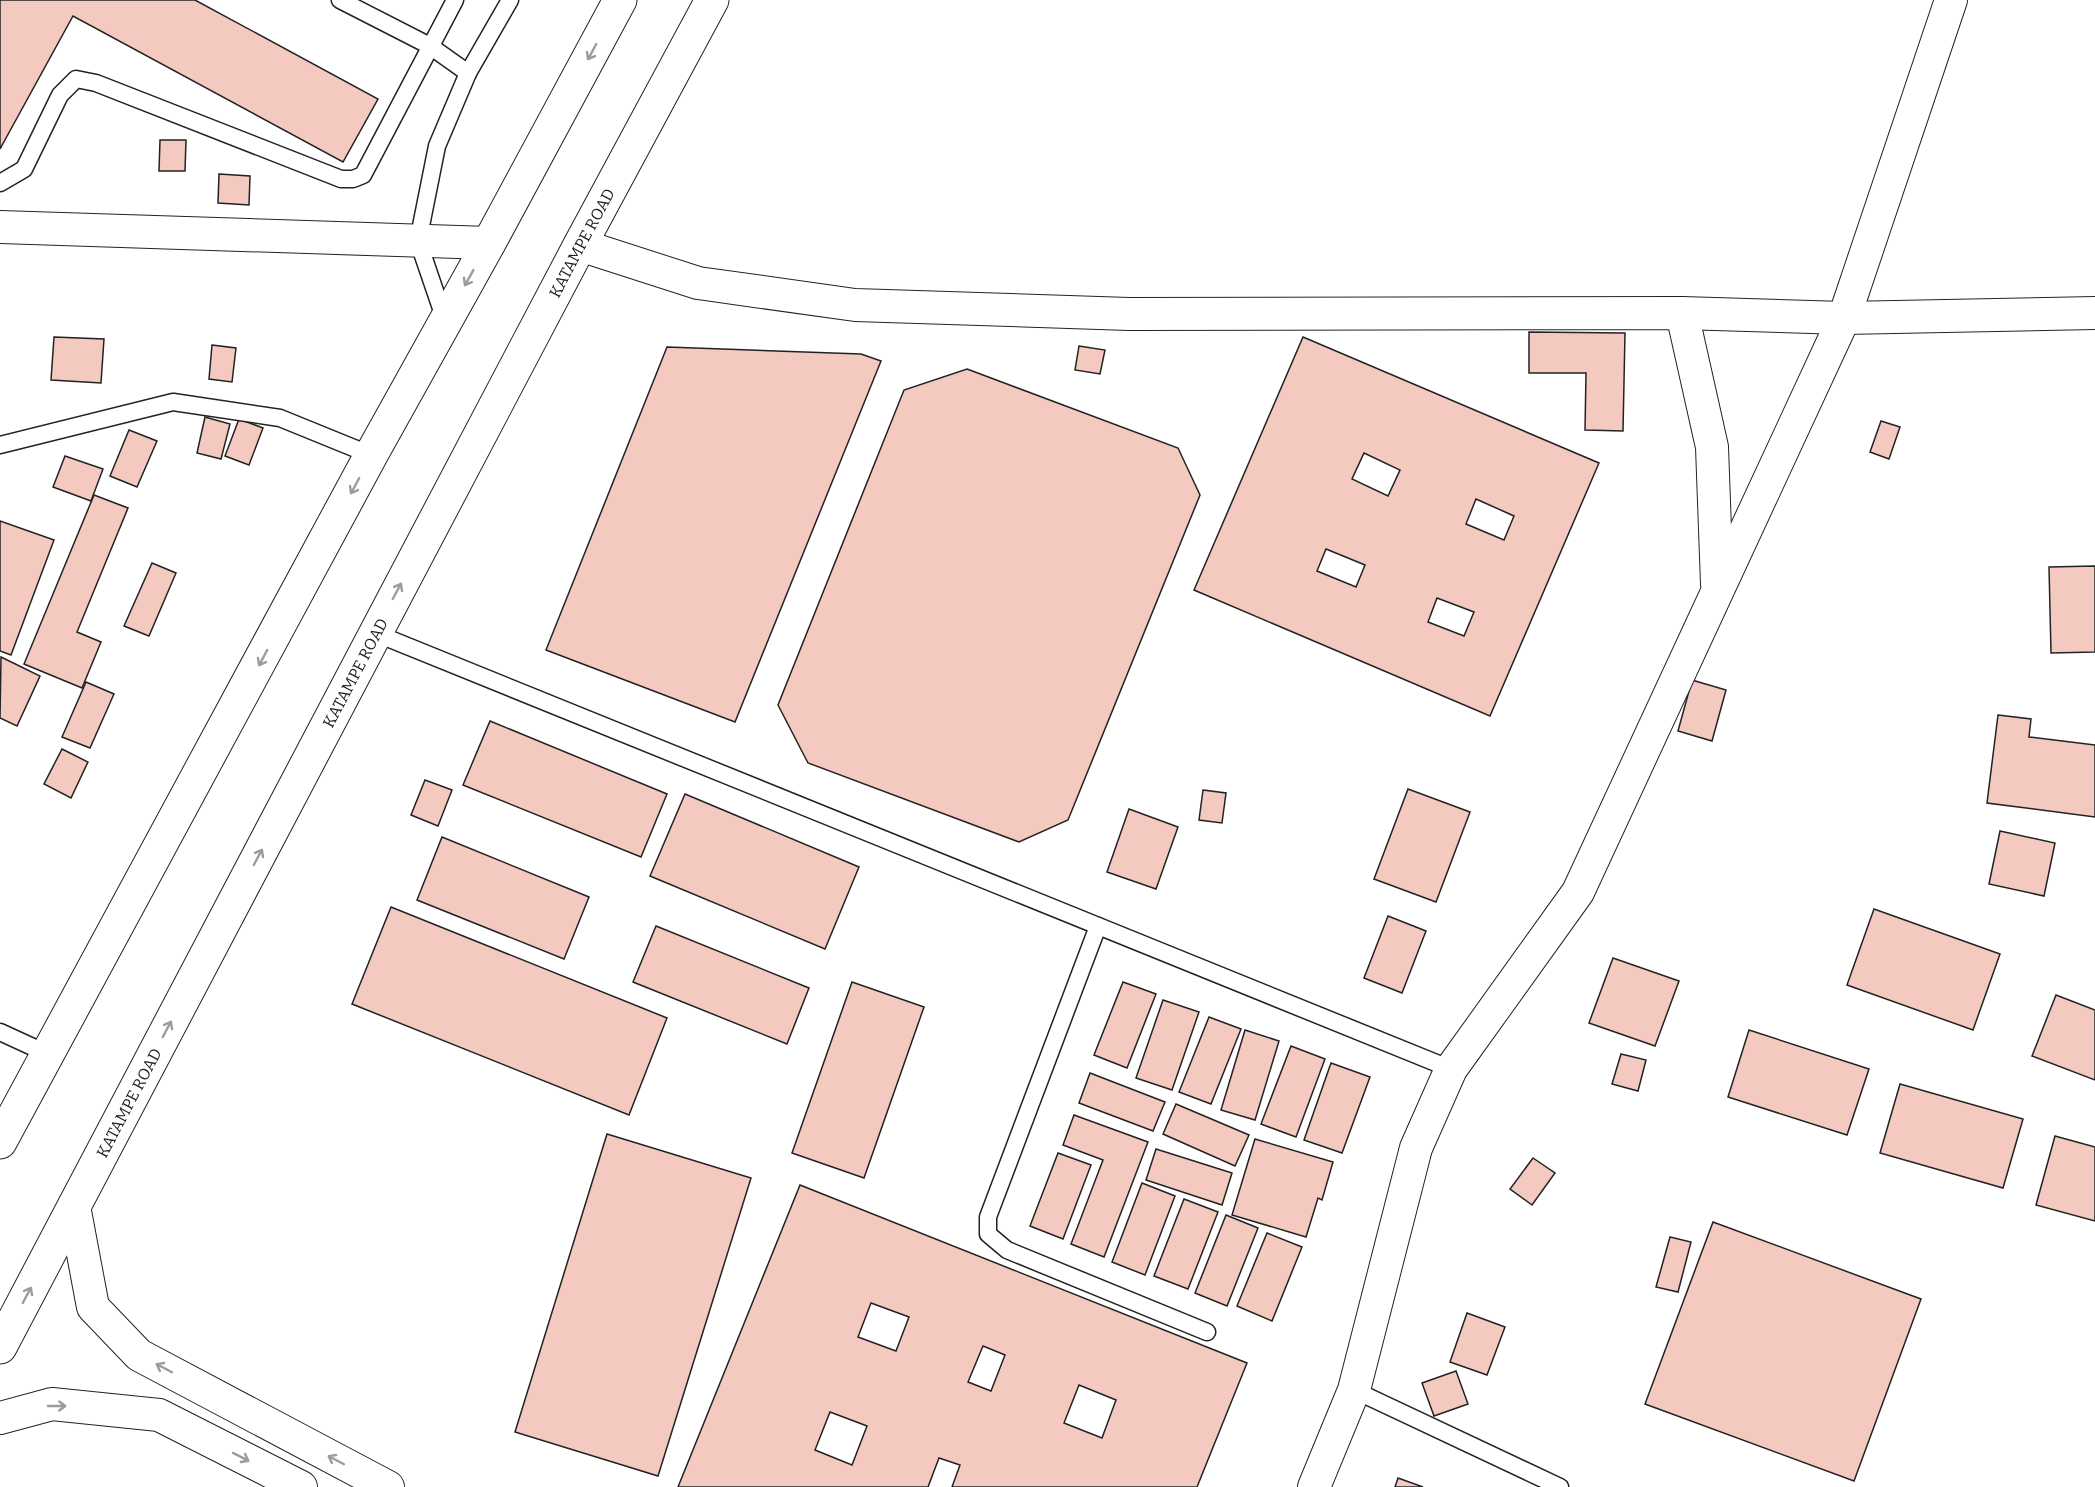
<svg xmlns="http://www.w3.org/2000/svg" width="2095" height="1487" font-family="Bitter,serif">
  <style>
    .building { fill: #f3c9c0; stroke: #222; stroke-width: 1.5; fill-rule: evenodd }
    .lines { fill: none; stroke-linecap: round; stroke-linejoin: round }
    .service-casing { stroke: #222; stroke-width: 19 }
    .minor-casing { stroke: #222; stroke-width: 34 }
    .secondary-casing { stroke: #222; stroke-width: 35 }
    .service { stroke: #fff; stroke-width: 16 }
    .minor { stroke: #fff; stroke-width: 32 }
    .secondary { stroke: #fff; stroke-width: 33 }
    .oneway { stroke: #9c9c9c }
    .labels { text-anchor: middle; stroke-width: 4.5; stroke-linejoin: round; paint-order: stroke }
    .street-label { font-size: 16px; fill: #222; stroke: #fff }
  </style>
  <rect width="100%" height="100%" fill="#fff"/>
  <g class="building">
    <path d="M0,0H195L378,99L343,162L73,16L0,149Z"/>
    <path d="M160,140H186L185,171H159Z"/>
    <path d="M219,174L250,176L249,205L218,203Z"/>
    <path d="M1529,332L1625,333L1623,431L1585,430L1586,373H1529Z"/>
    <path d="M54,337L104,339L101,383L51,380Z"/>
    <path d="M1303,337L1599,463L1490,716L1194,590ZM1364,453L1400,470L1388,496L1352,479ZM1476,499L1514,516L1504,540L1466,524ZM1326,549L1365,565L1356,587L1317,571ZM1437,598L1474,612L1464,636L1428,622Z"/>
    <path d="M212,345L236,348L232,382L209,379Z"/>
    <path d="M1079,346L1105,350L1100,374L1075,370Z"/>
    <path d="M667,347L861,354L881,361L735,722L546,650Z"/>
    <path d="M967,369L1178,448L1200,495L1068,820L1019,842L808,763L778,705L904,390Z"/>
    <path d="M205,417L230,424L221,459L197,453Z"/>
    <path d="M239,419L263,428L249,465L225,456Z"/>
    <path d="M1881,421L1900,427L1889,459L1870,452Z"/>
    <path d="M129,430L157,441L137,487L110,476Z"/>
    <path d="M65,456L103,469L91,501L53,487Z"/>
    <path d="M94,495L128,508L77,632L101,642L82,688L24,664Z"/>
    <path d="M0,521L54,540L11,655L0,651Z"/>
    <path d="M152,563L176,573L149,636L124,626Z"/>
    <path d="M2095,566V652L2051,653L2049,567Z"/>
    <path d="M1,657L40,676L17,726L0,718Z"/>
    <path d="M1692,680L1726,690L1712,741L1678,731Z"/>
    <path d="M86,682L114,694L90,748L62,737Z"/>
    <path d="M1998,715L2031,719L2029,737L2095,745V817L1987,803Z"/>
    <path d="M490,721L667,794L641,857L463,785Z"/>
    <path d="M62,749L88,762L71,798L44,784Z"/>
    <path d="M425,780L452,790L438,826L411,815Z"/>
    <path d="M1408,789L1470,812L1436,902L1374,879Z"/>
    <path d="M1203,790L1226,793L1222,823L1199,820Z"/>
    <path d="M685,794L859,867L825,949L650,876Z"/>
    <path d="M1129,809L1178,827L1156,889L1107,872Z"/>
    <path d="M2000,831L2055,843L2044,896L1989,884Z"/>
    <path d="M442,837L589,897L564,959L417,900Z"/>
    <path d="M391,907L667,1018L629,1115L352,1004Z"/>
    <path d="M1874,909L2000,954L1973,1030L1847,985Z"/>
    <path d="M1388,916L1426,931L1402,993L1364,978Z"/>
    <path d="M656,926L809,988L787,1044L633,982Z"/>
    <path d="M1613,958L1679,981L1655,1046L1589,1023Z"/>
    <path d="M852,982L924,1007L864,1178L792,1153Z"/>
    <path d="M1123,982L1156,994L1127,1068L1094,1055Z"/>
    <path d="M2056,995L2095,1010V1080L2032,1056Z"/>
    <path d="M1163,1000L1199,1012L1172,1090L1136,1078Z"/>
    <path d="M1209,1017L1241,1029L1211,1104L1179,1092Z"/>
    <path d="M1245,1030L1279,1041L1255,1120L1221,1110Z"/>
    <path d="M1749,1030L1869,1069L1847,1135L1728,1097Z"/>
    <path d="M1291,1046L1325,1059L1296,1137L1261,1124Z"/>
    <path d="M1621,1054L1646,1060L1638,1091L1612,1084Z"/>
    <path d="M1331,1063L1370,1077L1342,1153L1304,1140Z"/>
    <path d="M1090,1073L1165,1102L1153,1131L1079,1103Z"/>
    <path d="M1900,1084L2023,1119L2003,1188L1880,1153Z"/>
    <path d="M1176,1104L1249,1135L1235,1166L1163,1134Z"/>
    <path d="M1074,1115L1148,1142L1104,1257L1071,1244L1103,1160L1063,1145Z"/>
    <path d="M607,1134L751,1178L658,1476L515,1432Z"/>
    <path d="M2055,1136L2095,1147V1221L2036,1205Z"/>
    <path d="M1255,1139L1333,1162L1322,1200L1318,1198L1306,1237L1232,1215Z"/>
    <path d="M1156,1149L1232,1173L1222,1205L1146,1180Z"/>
    <path d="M1058,1153L1091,1165L1063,1239L1030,1226Z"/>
    <path d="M1533,1158L1555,1173L1532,1205L1510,1189Z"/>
    <path d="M1142,1183L1175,1196L1145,1275L1112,1262Z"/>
    <path d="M800,1185L1247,1363L1197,1487H952L960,1465L939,1458L928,1487H678ZM871,1303L909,1317L896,1351L858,1337ZM983,1346L1005,1355L991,1391L968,1382ZM1079,1385L1116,1400L1102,1438L1064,1423ZM830,1412L867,1426L852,1465L815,1450Z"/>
    <path d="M1184,1199L1218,1212L1188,1289L1154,1276Z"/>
    <path d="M1226,1215L1258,1228L1227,1306L1195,1293Z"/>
    <path d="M1713,1222L1921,1299L1854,1481L1645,1404Z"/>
    <path d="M1267,1233L1302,1247L1272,1321L1237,1306Z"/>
    <path d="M1670,1237L1691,1242L1678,1292L1656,1287Z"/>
    <path d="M1467,1313L1505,1327L1487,1375L1450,1362Z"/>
    <path d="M1456,1371L1468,1404L1434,1416L1422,1383Z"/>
    <path d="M1398,1478L1423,1487H1395Z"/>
  </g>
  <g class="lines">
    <g class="service-casing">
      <g id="service">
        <path d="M340,0L430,46L468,73"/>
        <path d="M0,183L24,169L60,95L76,79L96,83L341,179H353L363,175L455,0"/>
        <path d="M445,320L418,241L437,146L468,73L510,0"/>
        <path d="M0,445L173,402L280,418L371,455"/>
        <path d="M375,633L1451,1069"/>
        <path d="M1098,926L988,1217V1234L1007,1250L1207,1332"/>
        <path d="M0,1032L48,1054"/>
        <path d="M1354,1390L1560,1487"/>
      </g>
    </g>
    <g class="minor-casing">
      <g id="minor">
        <path d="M0,227L489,243"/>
        <path d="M580,245L698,283L855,305L1129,314L1682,313L1844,318L2095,313"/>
        <path d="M1682,313L1712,447L1717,584"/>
        <path d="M74,1206L93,1307L139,1355L388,1487"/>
        <path d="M0,1418L52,1404L159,1415L301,1487"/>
        <path d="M1314,1487L1354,1390L1416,1148L1451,1069L1578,892L1844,318L1951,0"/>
      </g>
    </g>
    <g class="secondary-casing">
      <g id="secondary">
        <path d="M0,1142L371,455L489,243L620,0"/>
        <path id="s1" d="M0,1347L580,245L712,0"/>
      </g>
    </g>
    <use href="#service" class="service"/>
    <use href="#minor" class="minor"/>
    <use href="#secondary" class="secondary"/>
  </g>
  <defs><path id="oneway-shaft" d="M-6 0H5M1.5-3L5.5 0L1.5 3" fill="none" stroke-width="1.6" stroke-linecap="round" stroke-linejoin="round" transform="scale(1.5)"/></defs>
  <g class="oneway">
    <use href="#oneway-shaft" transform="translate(592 52) rotate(118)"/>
    <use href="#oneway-shaft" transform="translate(469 278) rotate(119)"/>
    <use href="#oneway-shaft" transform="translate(355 486) rotate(118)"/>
    <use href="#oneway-shaft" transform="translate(397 591) rotate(-62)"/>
    <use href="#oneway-shaft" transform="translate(263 658) rotate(118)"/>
    <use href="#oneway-shaft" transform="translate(258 857) rotate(-62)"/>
    <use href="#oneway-shaft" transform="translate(167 1029) rotate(-62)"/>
    <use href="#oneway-shaft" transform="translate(27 1295) rotate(-62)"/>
    <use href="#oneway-shaft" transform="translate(164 1368) rotate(-152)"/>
    <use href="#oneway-shaft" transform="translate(57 1406)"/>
    <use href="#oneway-shaft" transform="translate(241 1457) rotate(27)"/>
    <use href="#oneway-shaft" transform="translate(336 1460) rotate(-152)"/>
  </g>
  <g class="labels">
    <g class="street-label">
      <text dy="6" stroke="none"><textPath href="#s1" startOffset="1248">KATAMPE ROAD</textPath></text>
      <text dy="6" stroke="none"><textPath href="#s1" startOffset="762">KATAMPE ROAD</textPath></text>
      <text dy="6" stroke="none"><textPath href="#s1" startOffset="276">KATAMPE ROAD</textPath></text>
    </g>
  </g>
</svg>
